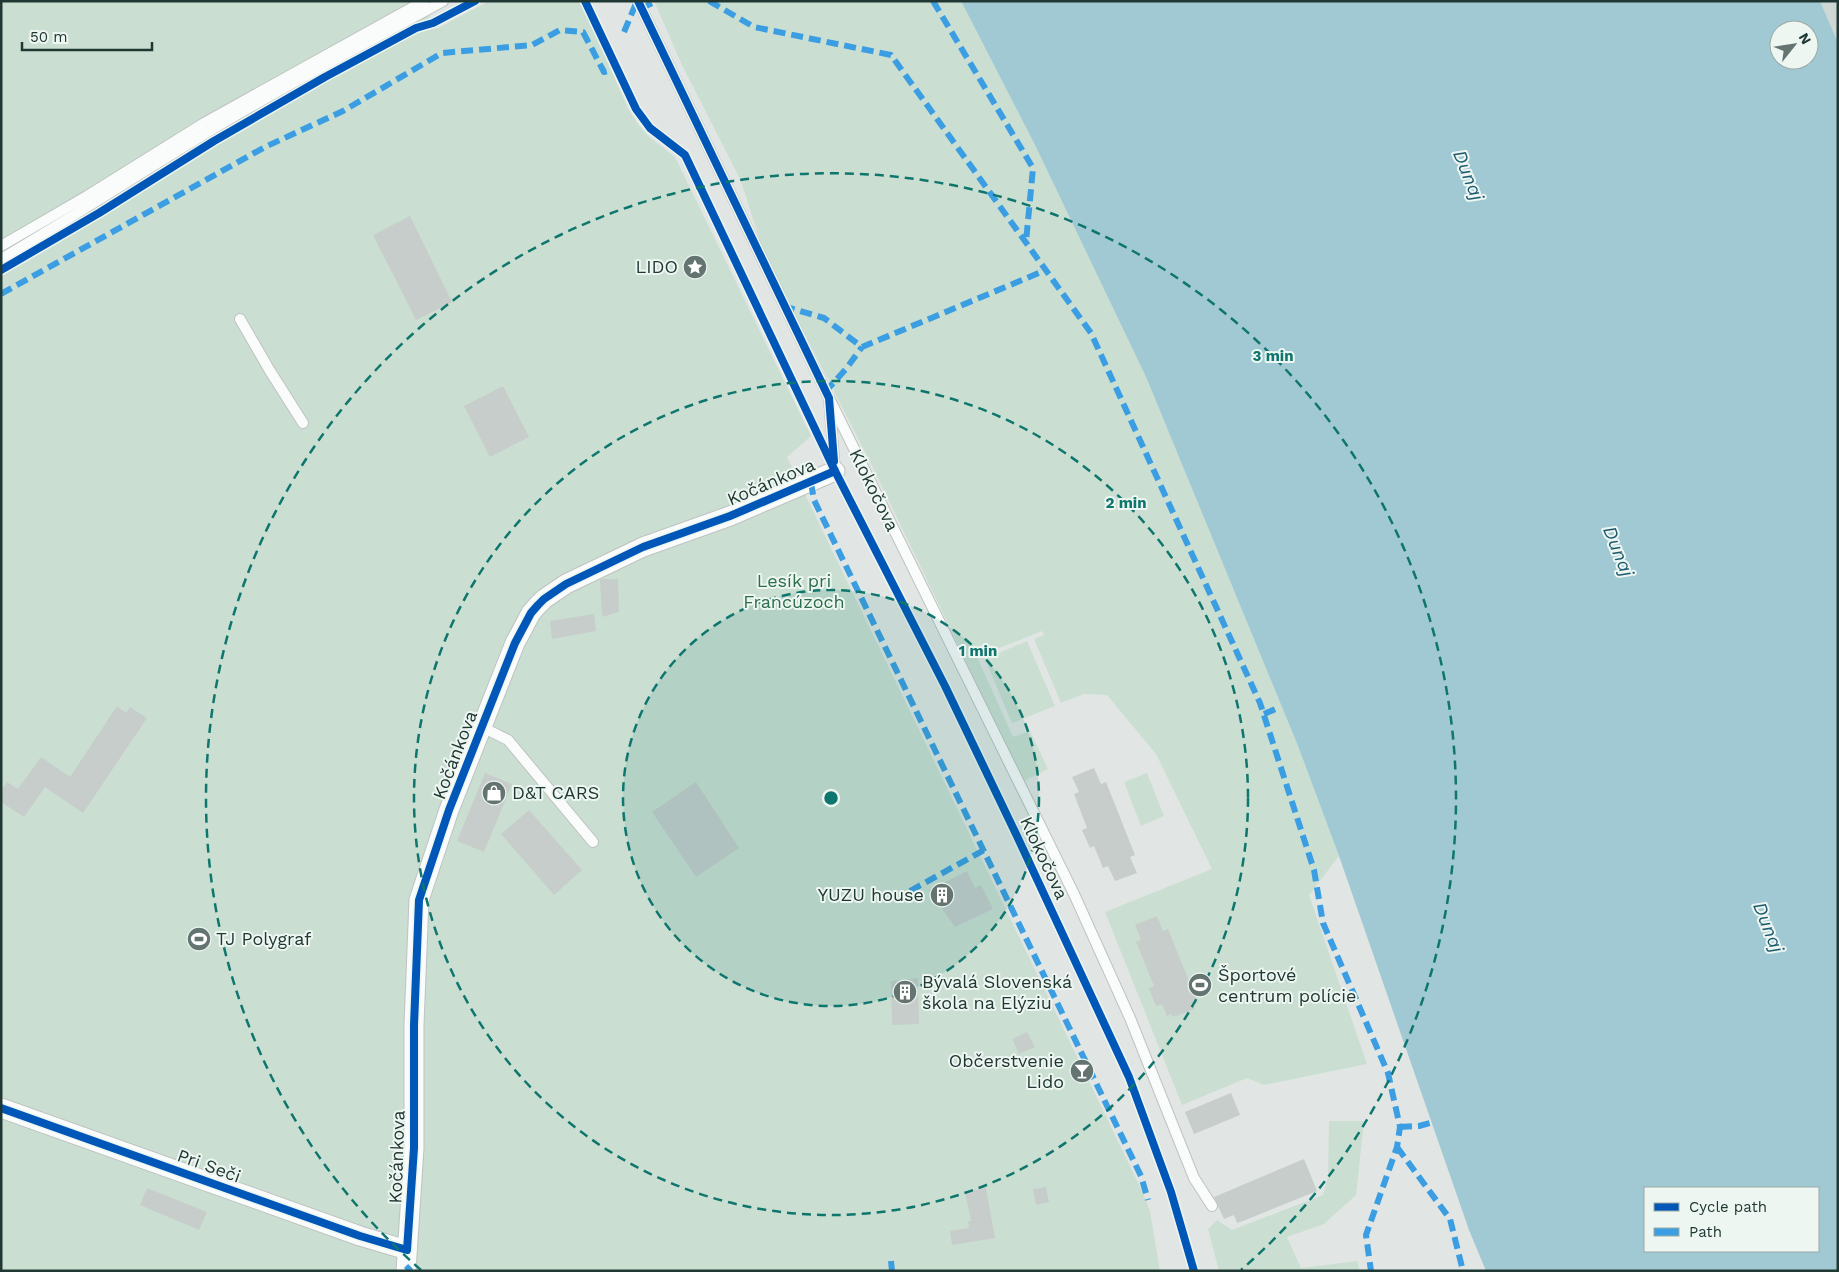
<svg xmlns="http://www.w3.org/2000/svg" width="1839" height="1272" font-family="'Work Sans',sans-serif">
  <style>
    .built { fill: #ced7d4 }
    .green { fill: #cadfd2 }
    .water { fill: #a1c9d4; fill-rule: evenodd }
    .building { fill: #c7cdcb }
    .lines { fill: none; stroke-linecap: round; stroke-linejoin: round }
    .lane-casing { stroke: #bec3c1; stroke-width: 12 }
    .street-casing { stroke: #bec3c1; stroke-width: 21 }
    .lane { stroke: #fafbfb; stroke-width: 10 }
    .street { stroke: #fafbfb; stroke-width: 19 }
    .quiet { stroke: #3c9ee2; stroke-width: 6; stroke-dasharray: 12 6; stroke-linecap: butt }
    .cycleway-casing { stroke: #eef6f2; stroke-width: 11 }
    .cycleway { stroke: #0057b8; stroke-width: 8 }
    .ring { fill: none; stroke: #0f766e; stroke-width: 2.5; stroke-dasharray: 9 6 }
    .labels { text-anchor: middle; stroke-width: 4; stroke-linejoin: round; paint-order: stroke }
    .poi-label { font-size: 18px; fill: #203833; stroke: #eef6f2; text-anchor: start }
    .street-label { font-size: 18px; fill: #203833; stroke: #eef6f2 }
    .park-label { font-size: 18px; fill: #2c6d4a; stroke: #eef6f2 }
    .water-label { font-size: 19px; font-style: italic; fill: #1d5c70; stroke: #eef6f2 }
    .centre { fill: #0f766e; stroke: #eef6f2; stroke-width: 2.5 }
    .ring-label { font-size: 15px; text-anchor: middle; font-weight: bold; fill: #0f766e; stroke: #eef6f2; stroke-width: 4; stroke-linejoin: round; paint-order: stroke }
  </style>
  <rect width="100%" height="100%" fill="#e1e6e4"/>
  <path class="built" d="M1820,1H1838V43Z"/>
  <g class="green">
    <path d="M1,1H421L436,29L489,1H580L628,108L637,123L648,136L675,157L811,436L787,457L1142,1191L1150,1211L1160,1271H1Z"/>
    <path d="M654,1H961L1035,145L1146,377L1298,746L1339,856L1309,895L1367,1064L1264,1085L1247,1078L1182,1105L1105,912L1212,869L1156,754L1107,695L1084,694L1061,703L1034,639L1044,635L1042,631L977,657L1013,737L1030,731L1048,769L1024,781L872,466L763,251L741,181L682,65Z"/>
    <path d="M1027,641L1055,706L1012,723L985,659Z"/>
    <path d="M1147,773L1164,816L1141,826L1124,782Z"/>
    <path d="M1329,1121H1364L1356,1195L1324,1224L1287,1237L1301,1268L1357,1261L1360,1271H1219L1208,1229L1217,1220L1232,1230L1323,1195L1328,1177Z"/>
  </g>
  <path class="water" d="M961,1H1820L1838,43V1271H1486L1469,1230L1339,856L1298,746L1146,377L1035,145ZM1779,30H1809V60H1779ZM1645,1188H1818V1251H1645Z"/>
  <g class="building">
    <path d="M410,216L452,302L416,320L373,235Z"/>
    <path d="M503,386L529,437L490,457L464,406Z"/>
    <path d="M602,579H618L619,612L602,617L600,580Z"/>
    <path d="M594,614L596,631L552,639L550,621Z"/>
    <path d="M117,706L126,713L130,707L147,718L83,813L45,787L24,817L1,802V791L7,782L18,789L41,757L70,777Z"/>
    <path d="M1094,768L1101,784L1106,782L1135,855L1130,857L1137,873L1115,881L1108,866L1103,868L1094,846L1090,848L1082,830L1087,828L1074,794L1079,792L1072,777Z"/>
    <path d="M485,773L512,784L484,852L457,841Z"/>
    <path d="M696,782L739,848L696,877L652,812Z"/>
    <path d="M529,810L582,870L554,895L501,834Z"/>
    <path d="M967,871L975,888L981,885L993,909L955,927L929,890Z"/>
    <path d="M1157,916L1163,931L1168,929L1198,1003L1193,1005L1195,1009L1173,1017L1171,1014L1167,1016L1162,1004L1156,1006L1149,988L1154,986L1136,942L1141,940L1135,925Z"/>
    <path d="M918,978L919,1024L892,1025L891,981Z"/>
    <path d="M1027,1032L1035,1047L1019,1054L1012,1039Z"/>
    <path d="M1231,1093L1240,1115L1194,1134L1185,1112Z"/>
    <path d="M1304,1159L1317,1191L1243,1221L1237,1223L1234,1215L1224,1219L1214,1197Z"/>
    <path d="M1046,1187L1049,1202L1036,1205L1033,1189Z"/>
    <path d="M147,1188L207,1212L199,1230L140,1205Z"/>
    <path d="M986,1188L995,1238L952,1245L950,1231L969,1228L968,1221H971L965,1192Z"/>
  </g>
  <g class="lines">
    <g class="lane-casing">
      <g id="lane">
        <path d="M638,1L829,398L835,471"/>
        <path d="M1,246L87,196L204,123L424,1"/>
        <path d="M1,259C71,218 139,174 208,132C285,85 365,44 443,1"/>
        <path d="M240,319L270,371L303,423"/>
        <path d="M829,398L1074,894L1130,1018L1194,1178L1212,1206"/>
        <path d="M482,727L508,740L593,842"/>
      </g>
    </g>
    <g class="street-casing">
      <g id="street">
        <path d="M1,1108L360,1236L407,1250"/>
        <path d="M406,1271L414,1148V1025L419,900L449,810L515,643L531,613L538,605L544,599L566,584L643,547L730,516L835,471"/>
      </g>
    </g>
    <use href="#lane" class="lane"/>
    <use href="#street" class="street"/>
    <g class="quiet">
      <path d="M709,1L754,27L891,55L1091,333L1260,703L1314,870L1323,923L1388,1073L1400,1127L1397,1147L1366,1235L1371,1271"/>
      <path d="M933,1L1033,168L1026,242"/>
      <path d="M641,8L657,1"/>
      <path d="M624,32L637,1"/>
      <path d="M1,294L265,147L343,111L442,53L532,45L560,30L583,32L604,72L617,69"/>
      <path d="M783,306L824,318L862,347L1046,270"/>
      <path d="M825,392L846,369L862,347"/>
      <path d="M811,483L814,500L1141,1176L1148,1200"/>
      <path d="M1264,714L1280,707"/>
      <path d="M910,891L984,850"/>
      <path d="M1400,1127L1419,1126L1430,1123"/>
      <path d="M1397,1147L1450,1219L1463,1271"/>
      <path d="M891,1261L892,1271"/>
      <path d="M406,1266L411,1271"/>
    </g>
    <g class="cycleway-casing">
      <g id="cycleway">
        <path d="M585,1L636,109L650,128L685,155L835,471L945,686L1016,834L1129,1077L1171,1192L1194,1271"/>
        <path d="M638,1L829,398L834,461"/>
        <path d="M1,270L99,213L214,141L325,77L416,28L433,23L475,1"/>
        <path d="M1,1108L360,1236L407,1250L414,1148V1025L419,900L449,810L515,643L531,613L538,605L544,599L566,584L643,547L730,516L835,471"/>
      </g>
    </g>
    <use href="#cycleway" class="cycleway"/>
  </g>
  <circle cx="831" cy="798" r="208" fill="#0f766e" fill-opacity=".12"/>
  <g class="ring">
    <circle cx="831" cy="798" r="208"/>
    <circle cx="831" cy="798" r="417"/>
    <path d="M421 1270A625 625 0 1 1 1241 1270"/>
  </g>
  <defs>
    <g id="sight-disc" transform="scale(1.25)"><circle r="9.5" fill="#647571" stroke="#eef6f2"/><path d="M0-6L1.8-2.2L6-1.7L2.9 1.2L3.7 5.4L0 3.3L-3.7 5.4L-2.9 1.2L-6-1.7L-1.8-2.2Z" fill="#fff"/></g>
    <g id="shop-disc" transform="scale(1.25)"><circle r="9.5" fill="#647571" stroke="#eef6f2"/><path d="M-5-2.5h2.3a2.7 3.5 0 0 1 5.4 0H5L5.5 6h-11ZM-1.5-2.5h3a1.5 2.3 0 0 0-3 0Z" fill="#fff"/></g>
    <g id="building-disc" transform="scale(1.25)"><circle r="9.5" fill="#647571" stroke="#eef6f2"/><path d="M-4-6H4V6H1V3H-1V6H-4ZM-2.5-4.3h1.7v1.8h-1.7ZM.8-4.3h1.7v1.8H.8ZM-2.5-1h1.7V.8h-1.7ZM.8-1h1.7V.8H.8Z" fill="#fff"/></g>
    <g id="stadium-disc" transform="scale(1.25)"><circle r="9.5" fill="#647571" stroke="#eef6f2"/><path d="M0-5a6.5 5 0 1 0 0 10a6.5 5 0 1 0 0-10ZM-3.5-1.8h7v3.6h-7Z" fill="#fff"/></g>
    <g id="bar-disc" transform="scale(1.25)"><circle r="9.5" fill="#647571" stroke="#eef6f2"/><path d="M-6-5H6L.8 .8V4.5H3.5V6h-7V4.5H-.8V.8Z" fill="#fff"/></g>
  </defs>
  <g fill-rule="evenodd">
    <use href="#sight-disc" x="695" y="267"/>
    <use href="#shop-disc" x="494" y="793"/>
    <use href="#building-disc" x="942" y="895"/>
    <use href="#stadium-disc" x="199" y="939"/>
    <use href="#stadium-disc" x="1200" y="985"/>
    <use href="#building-disc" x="905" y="992"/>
    <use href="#bar-disc" x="1082" y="1071"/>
  </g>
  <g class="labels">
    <g class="poi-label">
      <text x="678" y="273" text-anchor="end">LIDO</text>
      <text x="512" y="799">D&amp;T CARS</text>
      <text x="924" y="901" text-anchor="end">YUZU house</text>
      <text x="216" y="945">TJ Polygraf</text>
      <text x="1218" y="981">Športové<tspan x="1218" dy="21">centrum polície</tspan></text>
      <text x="922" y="988">Bývalá Slovenská<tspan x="922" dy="21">škola na Elýziu</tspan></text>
      <text x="1064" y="1067" text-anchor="end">Občerstvenie<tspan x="1064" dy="21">Lido</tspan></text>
    </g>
    <g class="street-label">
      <text transform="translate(771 482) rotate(-23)" y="6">Kočánkova</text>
      <text transform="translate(874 490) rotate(64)" y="6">Klokočova</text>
      <text transform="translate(455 755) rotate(-69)" y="6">Kočánkova</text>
      <text transform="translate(1044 858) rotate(65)" y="6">Klokočova</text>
      <text transform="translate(397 1157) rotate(-88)" y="6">Kočánkova</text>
      <text transform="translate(209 1166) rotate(20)" y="6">Pri Seči</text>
    </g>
    <g class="park-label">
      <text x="794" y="587">Lesík pri<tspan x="794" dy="21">Francúzoch</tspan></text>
    </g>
    <g class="water-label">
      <text transform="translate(1469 175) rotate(68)" y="7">Dunaj</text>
      <text transform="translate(1619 551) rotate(68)" y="7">Dunaj</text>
      <text transform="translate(1769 927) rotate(68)" y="7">Dunaj</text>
    </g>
  </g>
  <circle cx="831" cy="798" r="8" class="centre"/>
  <g class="ring-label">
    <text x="1273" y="361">3 min</text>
    <text x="1126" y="508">2 min</text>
    <text x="978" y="656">1 min</text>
  </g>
  <rect width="1839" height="1272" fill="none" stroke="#203833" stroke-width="5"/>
  <rect x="1644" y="1187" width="175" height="65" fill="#eef6f2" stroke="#9caaa6"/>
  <rect x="1654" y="1203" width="25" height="8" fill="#0057b8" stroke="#9caaa6"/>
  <text x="1689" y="1212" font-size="15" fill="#203833">Cycle path</text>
  <rect x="1654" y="1228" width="25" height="8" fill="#3c9ee2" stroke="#9caaa6"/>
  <text x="1689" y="1237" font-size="15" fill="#203833">Path</text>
  <g transform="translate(1794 45) rotate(60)"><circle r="24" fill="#eef6f2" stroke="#9caaa6"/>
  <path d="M0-4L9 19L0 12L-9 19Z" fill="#647571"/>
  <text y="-8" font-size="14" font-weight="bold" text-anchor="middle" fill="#203833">N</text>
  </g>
  <path d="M22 42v8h130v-8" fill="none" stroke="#203833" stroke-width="2.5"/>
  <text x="30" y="42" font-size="15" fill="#203833" stroke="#eef6f2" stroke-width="4" paint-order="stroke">50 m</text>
</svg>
